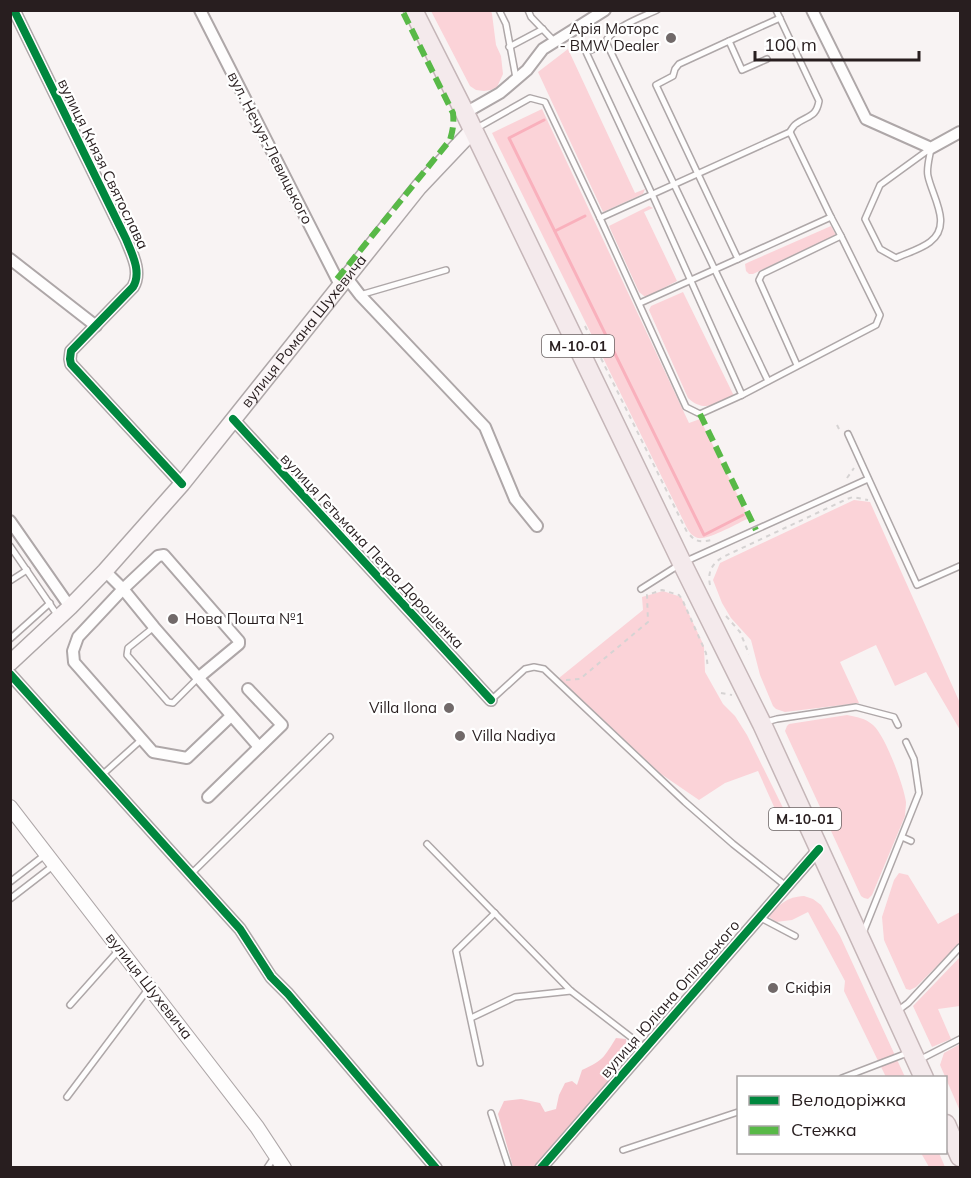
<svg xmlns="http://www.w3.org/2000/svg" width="971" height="1178" font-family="Mulish,sans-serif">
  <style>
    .green { fill: #fbd3d8 }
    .forest { fill: #f7c7ce }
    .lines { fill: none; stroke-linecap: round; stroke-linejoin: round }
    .stream { stroke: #f9b0bc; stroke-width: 3 }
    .service-casing { stroke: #aea7a8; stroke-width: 8 }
    .minor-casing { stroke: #aea7a8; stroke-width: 14 }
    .tertiary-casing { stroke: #aea7a8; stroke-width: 16 }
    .secondary-casing { stroke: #aea7a8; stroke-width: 18 }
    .trunk-casing { stroke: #c5b6b8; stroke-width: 21 }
    .path { stroke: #d6d3d3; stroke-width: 2; stroke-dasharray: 4.5 4.5; stroke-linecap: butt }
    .service { stroke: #fefdfd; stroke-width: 5 }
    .minor { stroke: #fefdfd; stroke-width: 10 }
    .tertiary { stroke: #fefdfd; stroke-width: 14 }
    .secondary { stroke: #fbf6f7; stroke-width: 15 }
    .trunk { stroke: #f4eaec; stroke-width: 18 }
    .quiet { stroke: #58b947; stroke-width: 6; stroke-dasharray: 12 6; stroke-linecap: butt }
    .cycleway-casing { stroke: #fff; stroke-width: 11 }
    .cycleway { stroke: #00873e; stroke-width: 8 }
    .poi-dot { fill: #716969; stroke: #fff; stroke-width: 2 }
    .labels { text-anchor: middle; stroke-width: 4.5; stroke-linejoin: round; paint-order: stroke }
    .shield { fill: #fff; stroke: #686262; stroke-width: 1.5 }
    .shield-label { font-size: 14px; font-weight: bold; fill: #281e1f }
    .poi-label { font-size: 15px; fill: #281e1f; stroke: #fff; text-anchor: start }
    .street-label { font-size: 15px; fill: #281e1f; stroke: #fff }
  </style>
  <rect width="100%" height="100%" fill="#f8f3f3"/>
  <g class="green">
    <path d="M431,11H491L492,14L496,45L501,56L503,74L497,87L491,90L484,91L476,90L470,86Z"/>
    <path d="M568,49L635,193L645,189L643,194L603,212L538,72Z"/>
    <path d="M542,109L689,423L700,419L749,518C738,523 709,540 698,538C692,536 690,533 687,528L492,133Z"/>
    <path d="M649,206L653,208L644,212L677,281L648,296H644L639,292L609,226Z"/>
    <path d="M831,226L836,235L753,274H749L746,271L745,264L749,262Z"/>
    <path d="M683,292L734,396C716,404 704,413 688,398L649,310L651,306Z"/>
    <path d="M854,500L870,502L960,703V730L926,672L895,686L876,645L840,662L859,703L785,712L776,709L773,706L760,675L751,640L731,618L722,603L713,580L720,563Z"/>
    <path d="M663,591L681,597L704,646L705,672L723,704L735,716L747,735L788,818L780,820L758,771L725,783L699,800L661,774L559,678L643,610L642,597Z"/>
    <path d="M847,715C857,717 865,718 873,725C885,735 904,786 906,802C906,807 905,812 905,816L872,895L868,899L864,898L861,896L785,731L787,726L789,724Z"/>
    <path d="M899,873L908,875L938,924L960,912V943L916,987L910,990L906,989L884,940L882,917L894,880Z"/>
    <path d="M804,896L813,899L821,905L840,936L905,1077H886L844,991L845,981L808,912L792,920L776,922L768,916C781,904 786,897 804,896Z"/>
    <path d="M960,957V1006L938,1009L951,1039L932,1047L913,1006Z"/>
    <path d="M960,1044V1111L940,1065L944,1053Z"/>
    <path d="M921,1153H939L945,1167H929Z"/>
  </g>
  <path class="forest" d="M616,1038L626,1039L627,1049L615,1062L610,1084L538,1167H513L498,1114L504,1101L521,1099L540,1103L545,1112L556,1109L559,1095L565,1083L572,1081L577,1085L582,1070C604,1060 604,1057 616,1038Z"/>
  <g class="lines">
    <g class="stream">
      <path d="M544,120L509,138L704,535L743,515"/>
      <path d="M555,231L585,216"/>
    </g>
    <g class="service-casing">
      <g id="service">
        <path d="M499,10L506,24L516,78"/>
        <path d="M528,10L531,17L555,42"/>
        <path d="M657,10C640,18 619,25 607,39V44L768,381"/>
        <path d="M776,10L819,101C816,118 808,115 796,124C795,124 790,131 790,132"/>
        <path d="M729,41L780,18"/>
        <path d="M607,44L586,52L652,194L742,395"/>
        <path d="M509,47L543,29"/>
        <path d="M477,128L530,98L545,102L600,218L686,407L700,414L742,395L876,325L880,315L841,236L762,274L759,280L797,365"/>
        <path d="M931,148C930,156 926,168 928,176C932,196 953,225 930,242C921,249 907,253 896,258L880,249L865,219L880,185Z"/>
        <path d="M831,217L841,236"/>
        <path d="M600,218L790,132L831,217L738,259"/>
        <path d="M360,295L446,270"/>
        <path d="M640,303L738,259L656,85L673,76L675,69L679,64L729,41L742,70L767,59"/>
        <path d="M848,434L917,585L960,566"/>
        <path d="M10,546L58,616"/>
        <path d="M10,581L27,570"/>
        <path d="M641,589L682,563L868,479"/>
        <path d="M154,627L128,648L127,655L168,702L173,703L198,678"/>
        <path d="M10,639L50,603"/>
        <path d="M491,700L525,669L534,667L544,669L685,802L733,844L786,886"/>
        <path d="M766,722L777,719L856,707L894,717L898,725"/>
        <path d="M102,775L141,740"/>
        <path d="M902,837L911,841"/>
        <path d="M427,844L571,991L645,1048"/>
        <path d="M191,874L330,737"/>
        <path d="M10,882L46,854"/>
        <path d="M10,899L54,865"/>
        <path d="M759,917L795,936"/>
        <path d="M863,933L919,793L914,759L906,742"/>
        <path d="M70,1005L119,950"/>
        <path d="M896,1012L908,1003L960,947"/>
        <path d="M471,1018L515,997L571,991"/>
        <path d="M919,1060L960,1039"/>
        <path d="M480,1063L456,951L495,913"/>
        <path d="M842,1078L910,1052"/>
        <path d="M67,1097L149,988"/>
        <path d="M491,1113L509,1168"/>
        <path d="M623,1150L738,1112"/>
        <path d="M267,1168L275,1156"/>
      </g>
    </g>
    <g class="minor-casing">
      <g id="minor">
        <path d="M14,10L126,239C132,254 142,272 133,287L71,351L70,359L71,364L182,484"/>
        <path d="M200,10L340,285"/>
        <path d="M812,10L866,119L931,148L960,132"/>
        <path d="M465,113L500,93L527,70L543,49L605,10"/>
        <path d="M10,259L96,326"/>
        <path d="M347,278L360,295L485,427L515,499L537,526"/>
        <path d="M233,419L491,700"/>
        <path d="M10,521L70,607"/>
        <path d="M105,571L123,589L154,627L259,747"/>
        <path d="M10,674L240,929L271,977L288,994L436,1168"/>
        <path d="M198,678L239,644V641L164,555L158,556L123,589L78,637L73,651L74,662L153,752L187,758L231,716"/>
        <path d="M208,797L282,725L248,689"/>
        <path d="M541,1168L819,849"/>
      </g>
    </g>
    <g class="tertiary-casing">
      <path id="tertiary" d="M10,807L257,1127L284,1168"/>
    </g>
    <g class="secondary-casing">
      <g id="secondary">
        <path id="s1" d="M10,663L70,607L105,571L182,484L419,187L473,130"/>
      </g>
    </g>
    <g class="trunk-casing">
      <g id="trunk">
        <path d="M413,10L465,113L682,563L762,724L924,1078"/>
        <path d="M946,1124L960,1157"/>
      </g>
    </g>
    <g class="path">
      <path d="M585,326L687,532C695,541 698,543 711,540"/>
      <path d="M837,425L841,433"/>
      <path d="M847,478L854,468"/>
      <path d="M710,585C707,571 713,562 725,556L847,499L853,497L868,500"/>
      <path d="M726,616L740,632L749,654"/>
      <path d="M566,680L580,679L648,622L647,595L662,590L679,595L682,599L706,653L708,668"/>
      <path d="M721,693L732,695"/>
    </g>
    <use href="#service" class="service"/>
    <use href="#minor" class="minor"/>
    <use href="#tertiary" class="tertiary"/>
    <use href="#secondary" class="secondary"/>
    <use href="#trunk" class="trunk"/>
    <g class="quiet">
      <path d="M337,279L450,140C453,130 454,123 453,113L402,10"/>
      <path d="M700,414L756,530"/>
    </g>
    <g class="cycleway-casing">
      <g id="cycleway">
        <path d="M14,10L126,239C132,254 142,272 133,287L71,351L70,359L71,364L182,484"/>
        <path d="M233,419L491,700"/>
        <path d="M10,674L240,929L271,977L288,994L436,1168"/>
        <path d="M541,1168L819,849"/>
      </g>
    </g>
    <use href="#cycleway" class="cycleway"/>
  </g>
  <g class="poi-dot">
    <circle cx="671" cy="38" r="6"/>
    <circle cx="173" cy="619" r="6"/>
    <circle cx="449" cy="708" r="6"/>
    <circle cx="460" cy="736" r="6"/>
    <circle cx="773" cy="988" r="6"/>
  </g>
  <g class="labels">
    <g class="shield">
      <rect x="542" y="335" width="72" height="22" rx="4.5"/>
      <rect x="769" y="808" width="72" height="22" rx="4.5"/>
    </g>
    <g class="shield-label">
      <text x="578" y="351">М-10-01</text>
      <text x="805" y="824">М-10-01</text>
    </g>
    <g class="poi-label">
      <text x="659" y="34" text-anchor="end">Арія Моторс<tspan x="659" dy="17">- BMW Dealer</tspan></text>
      <text x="185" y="624">Нова Пошта №1</text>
      <text x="437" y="713" text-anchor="end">Villa Ilona</text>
      <text x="472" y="741">Villa Nadiya</text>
      <text x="785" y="993">Скіфія</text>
    </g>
    <g class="street-label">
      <text transform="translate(270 148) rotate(63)" y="5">вул. Нечуя-Левицького</text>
      <text transform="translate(103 164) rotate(64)" y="5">вулиця Князя Святослава</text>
      <text dy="5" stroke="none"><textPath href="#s1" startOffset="444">вулиця Романа Шухевича</textPath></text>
      <text transform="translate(372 551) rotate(47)" y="5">вулиця Гетьмана Петра Дорошенка</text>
      <text transform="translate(149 986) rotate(52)" y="5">вулиця Шухевича</text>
      <text transform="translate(670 999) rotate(-49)" y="5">вулиця Юліана Опільського</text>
    </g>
  </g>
  <rect width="971" height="1178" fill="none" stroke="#281e1f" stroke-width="24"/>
  <rect x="737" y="1076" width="210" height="78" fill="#ffffff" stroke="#a9a5a5" stroke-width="1.5"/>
  <rect x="749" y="1096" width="30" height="9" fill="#00873e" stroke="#a9a5a5" stroke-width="1.5"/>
  <text x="791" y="1106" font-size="18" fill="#281e1f">Велодоріжка</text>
  <rect x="749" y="1126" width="30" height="9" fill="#58b947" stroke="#a9a5a5" stroke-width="1.5"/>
  <text x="791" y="1136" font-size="18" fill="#281e1f">Стежка</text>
  <path d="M755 51v9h164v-9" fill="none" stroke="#281e1f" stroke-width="3"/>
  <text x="764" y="51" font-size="18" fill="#281e1f" stroke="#ffffff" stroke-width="4.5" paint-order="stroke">100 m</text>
</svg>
